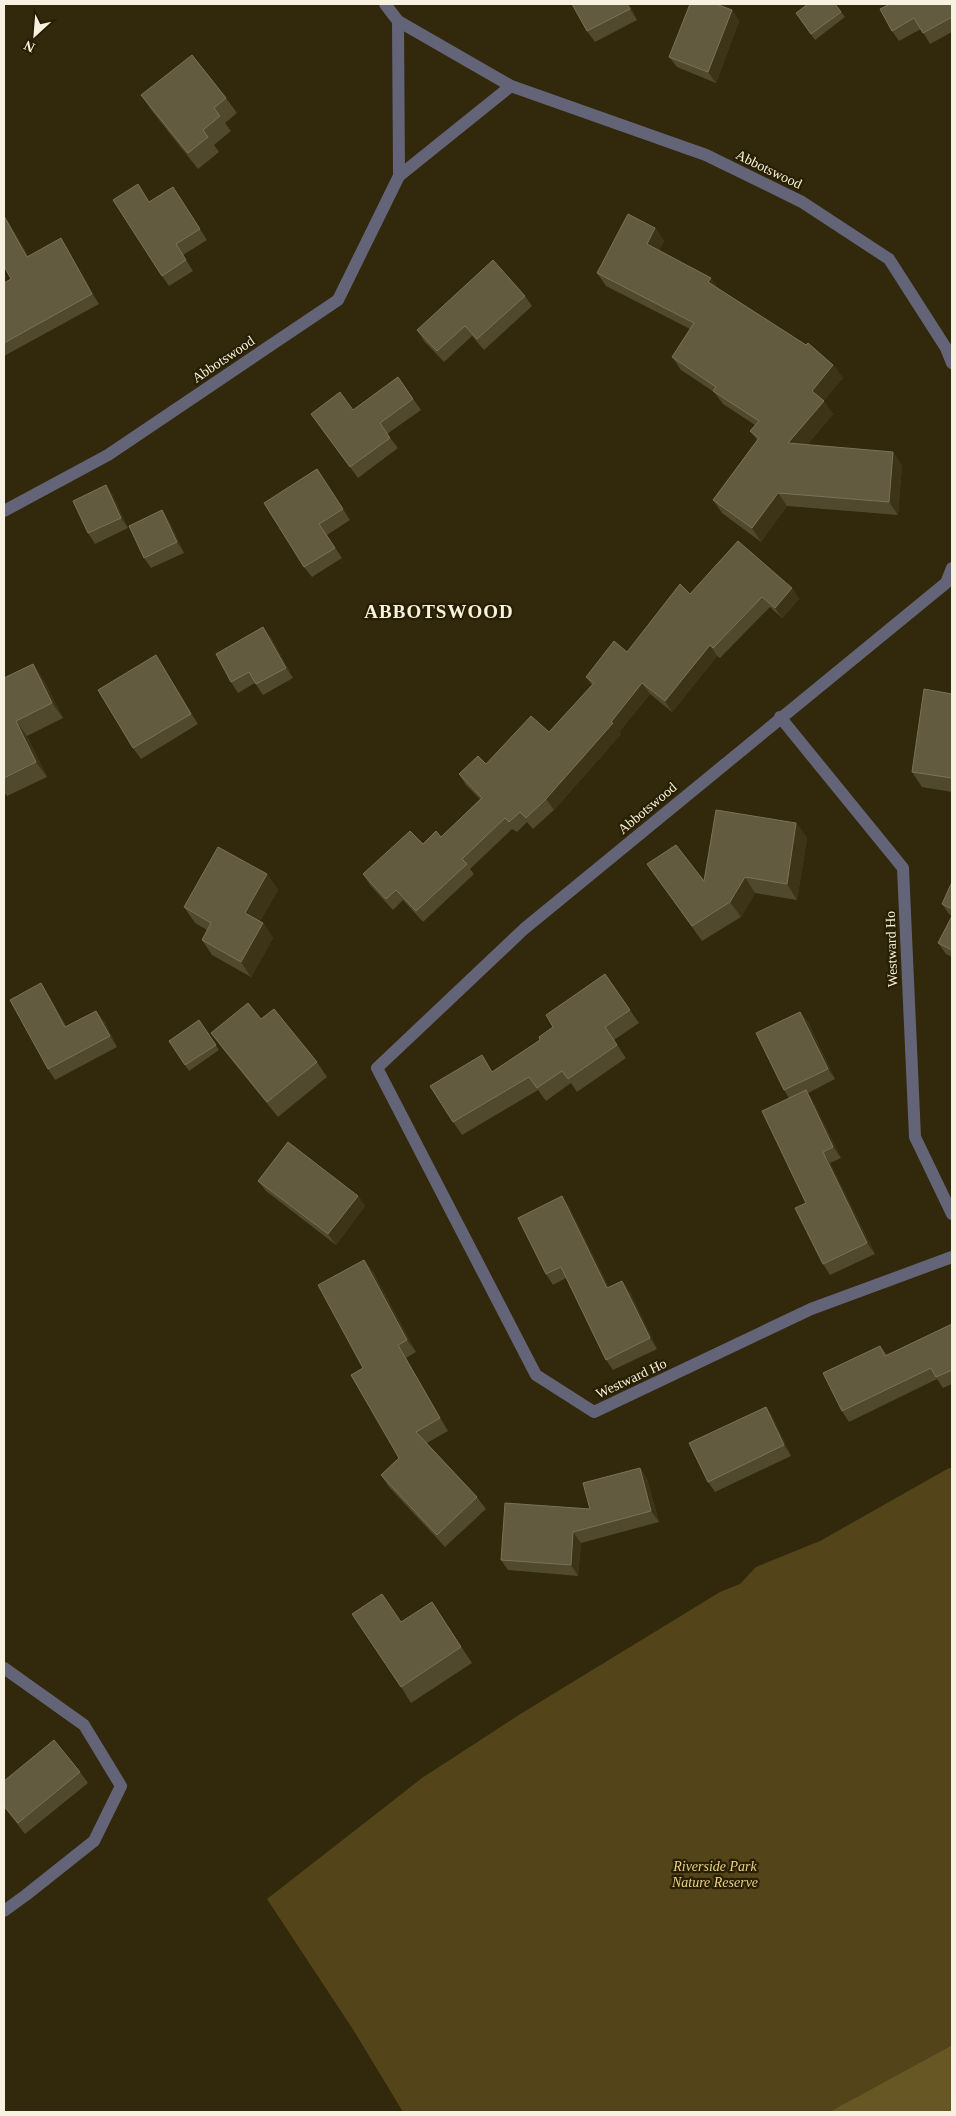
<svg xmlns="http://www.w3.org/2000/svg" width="956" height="2116" font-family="'Times New Roman',serif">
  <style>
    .green { fill: #534519 }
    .forest { fill: #675725 }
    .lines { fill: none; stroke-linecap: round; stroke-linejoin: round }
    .street { stroke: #636478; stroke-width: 12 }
    .wall { fill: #51492d }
    .shaded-wall { fill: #3d3417 }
    .building { fill: #635b40; stroke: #7a7259 }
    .labels { text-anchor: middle; stroke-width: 4.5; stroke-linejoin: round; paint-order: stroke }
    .street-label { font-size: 14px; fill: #f7f1e0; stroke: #281f02 }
    .park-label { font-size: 14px; font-style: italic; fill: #ead082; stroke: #281f02 }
    .district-label { font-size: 19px; font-weight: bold; letter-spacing: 1px; fill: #f7f1e0; stroke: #281f02 }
  </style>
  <rect width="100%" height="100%" fill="#32280b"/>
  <path class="green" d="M949,1468H952V2045L829,2112H403L354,2031L267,1899L422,1778L522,1713L720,1592L740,1584L756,1567L820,1541Z"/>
  <path class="forest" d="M952,2045V2112H829Z"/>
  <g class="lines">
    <g class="street">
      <path d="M398,21L511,86L706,155L802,202L889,259L946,348L952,363"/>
      <path d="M399,176L511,86"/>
      <path d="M4,511L108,455L338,300L399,176L398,21L385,4"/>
      <path d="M952,568L946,583L524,929L377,1068L536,1375L594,1412L811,1309L952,1257"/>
      <path d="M780,717L903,868L915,1137L952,1214"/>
      <path d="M4,1668L84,1725L121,1786L94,1841L26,1895L4,1911"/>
    </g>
  </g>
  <g class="wall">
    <path d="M629,4L637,20L595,42L587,31Z"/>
    <path d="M835,4L845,17L815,40L796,13Z"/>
    <path d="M952,4V32L930,44L921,29L899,41L892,31L880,9Z"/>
    <path d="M732,10L739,21L716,83L677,67L669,57Z"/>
    <path d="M141,95L226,98L237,113L225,123L231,131L214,145L219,152L198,169L152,111Z"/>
    <path d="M173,187L207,240L183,255L193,271L169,286L162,276L150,202Z"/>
    <path d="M6,218L28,256L67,248L99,304L4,356V283L11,279Z"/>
    <path d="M655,228L664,241L659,250L718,288L833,365L843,378L823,401L833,414L807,445L902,465L898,515L787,506L761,542L722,513L713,500L757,440L750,431L755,425L723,404L714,392L681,370L672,357L690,329L606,286L597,273Z"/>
    <path d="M525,296L532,306L484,350L472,336L444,362L424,341L417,330Z"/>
    <path d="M398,377L421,410L387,434L398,448L358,478L318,424L353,410Z"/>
    <path d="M317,469L350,520L327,535L342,558L312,577L304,567Z"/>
    <path d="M106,485L113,496L128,528L95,544L88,533Z"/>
    <path d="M162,510L169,521L184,553L151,568L144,558Z"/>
    <path d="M792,588L799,599L782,618L770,607L720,658L717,656L672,712L650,694L619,732L621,734L554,810L533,829L527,822L517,832L512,829L470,869L474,874L423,922L403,900L393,910L370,885L363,874L423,844L441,837L480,799L466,785L459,774L486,764L549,732L592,685L586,677L627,652L690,594Z"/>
    <path d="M263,627L271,638L293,678L263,695L255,683L238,693L231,682Z"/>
    <path d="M33,664L43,679L63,718L27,736L47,777L7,796L4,792V678Z"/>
    <path d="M163,666L198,724L141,759L133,748Z"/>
    <path d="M952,694V792L922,787L912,772Z"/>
    <path d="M796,823L807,838L797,900L755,893L741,917L702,941L647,864L704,881Z"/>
    <path d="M267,874L278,890L260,921L263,923L273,938L251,977L212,955L202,940L207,930L195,923L184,907Z"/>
    <path d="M952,882V957L946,954L938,943L952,916L949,914L942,904Z"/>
    <path d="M605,974L639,1023L614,1040L626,1058L577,1092L571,1083L546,1101L538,1090L462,1135L453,1122L553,1027Z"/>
    <path d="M41,983L48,994L66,1026L104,1021L117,1047L55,1080L48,1069Z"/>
    <path d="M800,1012L808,1022L835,1079L808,1093L813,1101L841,1158L830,1163L875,1254L830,1275L823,1264L789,1098L784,1090Z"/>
    <path d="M261,1019L317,1062L327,1077L278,1117L222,1048L211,1033Z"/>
    <path d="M199,1020L219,1050L189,1071L169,1041Z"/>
    <path d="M258,1181L358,1196L365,1206L336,1245L266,1191Z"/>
    <path d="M562,1196L569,1207L609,1288L630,1292L657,1349L613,1370L606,1360L566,1278L553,1285L546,1274Z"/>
    <path d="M364,1260L373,1272L416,1352L406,1358L448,1431L427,1443L477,1497L486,1509L445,1547L389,1487L381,1475L399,1458Z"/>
    <path d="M952,1324V1384L943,1388L937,1379L849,1422L842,1411L880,1346L887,1355Z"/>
    <path d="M766,1407L773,1418L791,1456L715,1492L708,1482Z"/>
    <path d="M640,1468L647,1479L659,1522L581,1543L578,1576L508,1570L501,1560L590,1509Z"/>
    <path d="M432,1602L472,1663L411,1703L401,1687V1622Z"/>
    <path d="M80,1772L88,1783L25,1834L4,1807V1781Z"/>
  </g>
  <g class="shaded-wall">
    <path d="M627,4H629L637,20L630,9Z"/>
    <path d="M732,10L739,21L716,83L708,72Z"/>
    <path d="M4,214L6,218L34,267L27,257L4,216Z"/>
    <path d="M655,228L664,241L656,257L647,244Z"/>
    <path d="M61,238L67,248L99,304L92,294Z"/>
    <path d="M711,278L720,291L708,282Z"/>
    <path d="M833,365L843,378L821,404L812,391Z"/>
    <path d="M824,401L833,414L797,457L788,443Z"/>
    <path d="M893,452L902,465L898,515L889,502Z"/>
    <path d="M106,485L113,496L128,528L121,518Z"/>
    <path d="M778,493L787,506L761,542L752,528Z"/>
    <path d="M162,510L169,521L184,553L177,542Z"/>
    <path d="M792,588L799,599L782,618L775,608Z"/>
    <path d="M263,627L271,638L293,678L286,668Z"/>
    <path d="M710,645L717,656L672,712L665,701Z"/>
    <path d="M156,655L163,666L198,724L191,714Z"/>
    <path d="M33,664L43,679L63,718L52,703Z"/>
    <path d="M642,683L650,694L619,732L621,734L554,810L546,799L611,722Z"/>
    <path d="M16,721L27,736L47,777L36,762Z"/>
    <path d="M796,823L807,838L797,900L787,884Z"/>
    <path d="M267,874L278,890L256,928L245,913Z"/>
    <path d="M745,877L755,893L741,917L730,902Z"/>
    <path d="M263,923L273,938L251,977L241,962Z"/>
    <path d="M41,983L48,994L72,1038L65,1027Z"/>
    <path d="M96,1011L104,1021L117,1047L110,1036Z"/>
    <path d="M800,1012L808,1022L835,1079L828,1069Z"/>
    <path d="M806,1090L813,1101L841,1158L833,1147Z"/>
    <path d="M823,1152L830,1163L875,1254L867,1243Z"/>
    <path d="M358,1196L365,1206L336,1245L328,1234Z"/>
    <path d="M562,1196L569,1207L615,1299L607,1288Z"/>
    <path d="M364,1260L373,1272L416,1352L407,1340Z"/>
    <path d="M622,1281L630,1292L657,1349L650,1338Z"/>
    <path d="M398,1345L406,1358L448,1431L440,1418Z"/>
    <path d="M766,1407L773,1418L791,1456L784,1445Z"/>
    <path d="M640,1468L647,1479L659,1522L651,1511Z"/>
    <path d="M573,1532L581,1543L578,1576L571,1565Z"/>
    <path d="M432,1602L442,1617L472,1663L461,1647Z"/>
  </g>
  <g class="building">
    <path d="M572,4H627L630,9L587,31Z"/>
    <path d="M690,4H716L732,10L708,72L669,57Z"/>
    <path d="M808,4H835L841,12L811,34L796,13Z"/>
    <path d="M890,4H952V17L923,33L914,18L892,31L880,9Z"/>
    <path d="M192,55L226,98L214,108L220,116L203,130L208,137L188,153L141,95Z"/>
    <path d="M138,184L149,202L173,187L200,229L176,244L186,260L162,276L113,200Z"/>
    <path d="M628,214L655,228L647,244L711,278L708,282L806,345L808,343L833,365L812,391L824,401L788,443L893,452L889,502L778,493L752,528L713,500L759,438L750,431L759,421L713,391L716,387L672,357L694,323L597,273Z"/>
    <path d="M4,216L27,257L61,238L92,294L4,343V283L11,279L4,266Z"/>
    <path d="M493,260L525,296L477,339L465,326L437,351L417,330Z"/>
    <path d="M398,377L413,399L380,423L390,438L350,467L311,414L340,392L353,410Z"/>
    <path d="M317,469L343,509L319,524L335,548L304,567L264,503Z"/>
    <path d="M106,485L121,518L88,533L73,501Z"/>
    <path d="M162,510L177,542L144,558L129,526Z"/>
    <path d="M738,541L792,588L775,608L762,597L713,648L710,645L665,701L642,683L611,722L613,723L546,799L526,818L520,812L509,822L505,818L462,859L467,864L416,911L396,890L386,899L363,874L410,831L423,844L436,831L441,837L482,798L459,774L478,756L486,764L531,716L549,732L594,683L586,677L614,641L627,652L680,584L690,594Z"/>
    <path d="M263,627L286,668L256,684L249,672L231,682L216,654Z"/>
    <path d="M156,655L191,714L133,748L98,690Z"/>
    <path d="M33,664L52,703L16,721L36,762L4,778V678Z"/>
    <path d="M924,689L952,694V778L912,772Z"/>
    <path d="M716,810L796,823L787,884L745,877L730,902L692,926L647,864L676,845L704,881Z"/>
    <path d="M218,847L267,874L245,913L263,923L241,962L202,940L211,923L184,907Z"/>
    <path d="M952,882V909L942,904Z"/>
    <path d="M952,916V950L938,943Z"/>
    <path d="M605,974L630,1010L605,1027L617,1045L568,1079L562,1071L537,1088L529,1077L453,1122L430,1086L482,1055L492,1072L540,1040L539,1037L553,1027L546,1015Z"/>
    <path d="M41,983L65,1027L96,1011L110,1036L48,1069L10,1000Z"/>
    <path d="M248,1003L261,1019L274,1009L317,1062L267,1102L211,1033Z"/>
    <path d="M800,1012L828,1069L784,1090L756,1033Z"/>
    <path d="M199,1020L216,1045L185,1065L169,1041Z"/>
    <path d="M806,1090L833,1147L823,1152L867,1243L823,1264L795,1208L806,1203L762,1111Z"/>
    <path d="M288,1142L358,1196L328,1234L258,1181Z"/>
    <path d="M562,1196L607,1288L622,1281L650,1338L606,1360L561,1267L546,1274L518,1218Z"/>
    <path d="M364,1260L407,1340L398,1345L440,1418L416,1432L477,1497L437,1535L381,1475L399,1458L351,1375L363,1368L318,1285Z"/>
    <path d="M952,1324V1370L936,1377L931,1368L842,1411L823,1373L880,1346L885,1356Z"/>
    <path d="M766,1407L784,1445L708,1482L689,1443Z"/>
    <path d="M640,1468L651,1511L573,1532L571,1565L501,1560L505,1503L590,1509L583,1483Z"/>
    <path d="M382,1594L401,1622L432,1602L461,1647L401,1687L352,1614Z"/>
    <path d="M54,1740L80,1772L18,1823L4,1806V1781Z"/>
  </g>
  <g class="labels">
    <g class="street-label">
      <text transform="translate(769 169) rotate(26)" y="5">Abbotswood</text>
      <text transform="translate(223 359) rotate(-34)" y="5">Abbotswood</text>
      <text transform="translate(647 808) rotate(-40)" y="5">Abbotswood</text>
      <text transform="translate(891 949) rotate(-92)" y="5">Westward Ho</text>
      <text transform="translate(631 1378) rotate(-25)" y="5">Westward Ho</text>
    </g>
    <g class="park-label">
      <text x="715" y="1871">Riverside Park<tspan x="715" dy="16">Nature Reserve</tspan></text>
    </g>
    <g class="district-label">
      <text x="439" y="618">ABBOTSWOOD</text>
    </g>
  </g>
  <rect width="956" height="2116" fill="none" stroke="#f7f1e0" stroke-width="10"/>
  <g transform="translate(35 35) rotate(206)" stroke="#281f02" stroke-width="4" paint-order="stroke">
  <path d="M0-4L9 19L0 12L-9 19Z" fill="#f7f1e0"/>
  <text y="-8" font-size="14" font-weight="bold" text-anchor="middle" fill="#f7f1e0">N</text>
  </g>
</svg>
